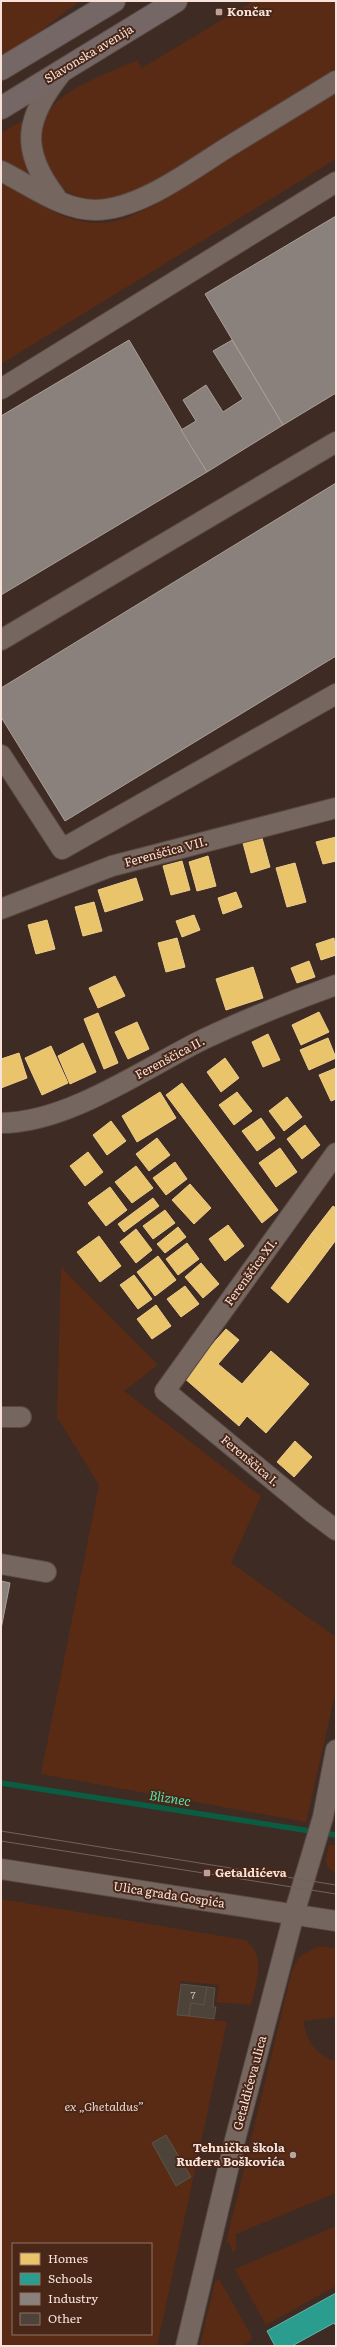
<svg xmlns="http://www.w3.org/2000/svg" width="337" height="2347" font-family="Literata,serif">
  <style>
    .green { fill: #5a2b14; fill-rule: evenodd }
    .homes { fill: #e9c46a; stroke: #eecd8b }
    .schools { fill: #2a9d8f; stroke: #68b2a5 }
    .industry { fill: #8a817c; stroke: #ab9e98 }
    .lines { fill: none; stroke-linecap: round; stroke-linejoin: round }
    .stream { stroke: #0a5c42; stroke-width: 5.5 }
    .building { fill: #4d4338; stroke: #5c5348 }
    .minor-casing { stroke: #5a4943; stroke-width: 22 }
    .major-casing { stroke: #5a4943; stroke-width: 24 }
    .minor { stroke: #756660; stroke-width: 20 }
    .major { stroke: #756766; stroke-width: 22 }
    .tram { stroke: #72635e; stroke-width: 1 }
    .poi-dot { fill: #b8a299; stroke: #492718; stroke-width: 1.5 }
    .labels { text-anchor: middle; stroke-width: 4; stroke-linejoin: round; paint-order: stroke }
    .number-label { font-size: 10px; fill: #cebab1 }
    .poi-label { font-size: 12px; font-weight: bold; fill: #f9e2d9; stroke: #492718; text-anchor: start }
    .street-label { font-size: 12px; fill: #f9e2d9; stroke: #492718 }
    .park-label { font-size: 12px; font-style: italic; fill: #edd0c4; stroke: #492718 }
    .water-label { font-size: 13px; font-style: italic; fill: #55e3ad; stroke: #492718 }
  </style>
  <rect width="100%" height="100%" fill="#3e2b23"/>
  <g class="green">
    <path d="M1,1H79L33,37L1,56Z"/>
    <path d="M253,1H336V70C298,93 260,117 223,140C186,163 145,194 101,199C52,204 22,144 52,107C69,86 112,72 137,60L142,68Z"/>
    <path d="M336,92V159L1,364V180C37,204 78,234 123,219C134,216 144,209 154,205Z"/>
    <path d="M20,122H24L22,144L28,175L1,162V133Z"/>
    <path d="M61,1267L158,1365L124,1391L261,1496L231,1563L336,1637V1690L306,1822L41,1774L99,1485L57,1417Z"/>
    <path d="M329,1845H336V1873L327,1867L326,1860Z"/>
    <path d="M1,1899L245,1940C267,1955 256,1984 251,2005L216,2002L219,1985L180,1981L177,2014L227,2022L157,2346H1ZM13,2244H151V2334H13Z"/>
    <path d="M318,1946L336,1948V2017L304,2021C305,2039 316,2057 336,2061V2193L236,2234V2249L233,2253L229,2242L226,2243L292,1971L299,1957Z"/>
    <path d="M336,2226V2286L266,2325L235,2269Z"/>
    <path d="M219,2279L252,2337L251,2340L242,2346H200L215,2282Z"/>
  </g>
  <g class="homes">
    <path d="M336,837V861L323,864L316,842Z"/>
    <path d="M262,838L270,867L251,873L243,843Z"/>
    <path d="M208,856L216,886L197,891L189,862Z"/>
    <path d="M182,861L190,890L171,895L163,866Z"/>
    <path d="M295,863L306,902L287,907L276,868Z"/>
    <path d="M136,878L143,900L105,912L98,890Z"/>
    <path d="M236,892L242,907L223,914L218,898Z"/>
    <path d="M94,902L102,931L83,936L75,907Z"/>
    <path d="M194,915L200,930L182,937L176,921Z"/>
    <path d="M47,920L55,949L36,954L28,925Z"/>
    <path d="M177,938L185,967L166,972L158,943Z"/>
    <path d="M334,938L336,955L321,960L316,944Z"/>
    <path d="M309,961L315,977L297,983L291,968Z"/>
    <path d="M253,967L263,998L226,1010L216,979Z"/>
    <path d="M115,976L125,996L98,1008L89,988Z"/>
    <path d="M319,1012L329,1032L301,1045L292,1025Z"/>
    <path d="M98,1013L118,1063L104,1069L84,1019Z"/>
    <path d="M137,1022L149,1049L128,1059L115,1032Z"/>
    <path d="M268,1034L280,1060L263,1067L252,1042Z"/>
    <path d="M328,1038L336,1058L309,1070L300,1050Z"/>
    <path d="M83,1043L96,1072L70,1084L58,1056Z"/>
    <path d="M51,1046L68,1083L42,1095L25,1058Z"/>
    <path d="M19,1053L27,1078L1,1088V1059Z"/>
    <path d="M225,1058L239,1078L221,1092L207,1072Z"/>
    <path d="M336,1068V1099L331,1101L319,1075Z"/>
    <path d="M182,1083L278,1210L262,1223L166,1095Z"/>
    <path d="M160,1092L176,1118L137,1142L122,1116Z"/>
    <path d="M237,1092L252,1111L234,1125L219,1105Z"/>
    <path d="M287,1097L302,1117L284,1131L269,1111Z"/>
    <path d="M261,1118L275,1138L257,1151L242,1131Z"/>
    <path d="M111,1121L126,1141L107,1155L93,1135Z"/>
    <path d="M305,1125L320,1145L302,1159L287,1139Z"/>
    <path d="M157,1138L170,1155L149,1171L136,1154Z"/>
    <path d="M280,1148L297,1172L276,1187L259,1163Z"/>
    <path d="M88,1152L103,1172L85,1186L70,1166Z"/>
    <path d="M175,1162L187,1179L166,1195L153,1178Z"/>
    <path d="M136,1166L153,1188L132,1203L115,1182Z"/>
    <path d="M190,1184L211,1208L194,1224L172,1200Z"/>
    <path d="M110,1187L127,1210L106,1226L88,1203Z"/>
    <path d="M153,1198L159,1206L124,1232L118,1224Z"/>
    <path d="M333,1206L336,1208V1240L330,1248L312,1233Z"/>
    <path d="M165,1210L175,1223L153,1239L143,1226Z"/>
    <path d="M228,1225L244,1246L225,1261L209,1239Z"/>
    <path d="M178,1227L186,1237L165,1253L157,1244Z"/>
    <path d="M136,1229L152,1250L136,1263L120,1242Z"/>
    <path d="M312,1233L330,1248L309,1276L292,1260Z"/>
    <path d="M99,1236L121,1266L100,1282L77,1252Z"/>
    <path d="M187,1243L199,1259L178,1275L166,1259Z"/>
    <path d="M158,1256L176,1280L155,1296L137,1272Z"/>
    <path d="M292,1260L309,1276L288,1303L271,1288Z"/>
    <path d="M201,1263L219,1284L203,1298L185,1277Z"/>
    <path d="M134,1275L152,1299L138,1309L120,1285Z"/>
    <path d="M185,1286L199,1304L181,1317L167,1299Z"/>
    <path d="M156,1305L171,1326L152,1339L137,1319Z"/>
    <path d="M226,1329L239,1340L218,1364L242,1384L271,1351L309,1384L266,1433L247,1416L239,1426L183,1377Z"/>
    <path d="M295,1441L312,1457L294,1477L277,1462Z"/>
  </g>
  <path class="schools" d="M336,2293V2326L334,2323L292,2346H275L267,2331Z"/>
  <g class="industry">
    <path d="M336,216V393L283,425L205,294Z"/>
    <path d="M129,340L207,472L1,595V416Z"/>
    <path d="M232,340L283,425L207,472L181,430L196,421L183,400L206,385L223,412L243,399L213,351Z"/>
    <path d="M336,483V656L65,821L1,717V688Z"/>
    <path d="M1,1581L10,1583L1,1629Z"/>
  </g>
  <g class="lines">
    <path class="stream" d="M1,1783L336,1835"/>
  </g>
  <g class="building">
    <path d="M181,1984L207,1987L204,2005L191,2003L189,2016L177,2015Z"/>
    <path d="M207,1987L215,1988L213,2007H216L214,2019L189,2016L191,2003L204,2005Z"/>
    <path d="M166,2135L191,2177L176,2186L152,2143Z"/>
  </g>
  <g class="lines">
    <g class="minor-casing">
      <g id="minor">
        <path d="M1,171C30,185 62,210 95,210C139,210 191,170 228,147C264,125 300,103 336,81"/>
        <path d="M56,197C19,149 25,118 62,72"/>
        <path d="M1,389L336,182"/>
        <path d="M1,640L336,442"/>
        <path d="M1,755L62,849L336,694"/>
        <path d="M1,909L112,866L336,808"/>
        <path d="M1,1123C68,1123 145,1068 204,1039C247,1019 291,1001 336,985"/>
        <path d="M336,1153L165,1391L312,1512L336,1530"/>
        <path d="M1,1417H21"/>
        <path d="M1,1564L46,1572"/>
        <path d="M1,1869L336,1921"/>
        <path d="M186,2346L235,2140L294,1914L323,1817L336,1750"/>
      </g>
    </g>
    <g class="major-casing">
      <g id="major">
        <path d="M1,69L114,1"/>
        <path d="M1,108L176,1"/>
      </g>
    </g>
    <use href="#minor" class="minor"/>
    <use href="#major" class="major"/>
    <g class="tram">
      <path d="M1,1831L336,1885"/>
      <path d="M1,1841L336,1894"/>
    </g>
  </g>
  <g class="poi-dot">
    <rect x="215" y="8" width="8" height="8" rx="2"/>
    <rect x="203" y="1869" width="8" height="8" rx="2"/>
    <circle cx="293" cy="2155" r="4"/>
  </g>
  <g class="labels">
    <g class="number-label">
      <text x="193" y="1999">7</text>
    </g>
    <g class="poi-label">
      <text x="227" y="16">Končar</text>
      <text x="215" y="1877">Getaldićeva</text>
      <text x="285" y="2152" text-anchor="end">Tehnička škola<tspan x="285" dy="14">Ruđera Boškovića</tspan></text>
    </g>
    <g class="street-label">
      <text transform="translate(89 54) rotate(-31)" y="4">Slavonska avenija</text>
      <text transform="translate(166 852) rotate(-15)" y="4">Ferenščica VII.</text>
      <text transform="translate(170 1058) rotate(-28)" y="4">Ferenščica II.</text>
      <text transform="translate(251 1272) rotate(-54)" y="4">Ferenščica XI.</text>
      <text transform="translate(250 1461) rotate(40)" y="4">Ferenščica I.</text>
      <text transform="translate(169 1895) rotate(9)" y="4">Ulica grada Gospića</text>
      <text transform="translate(250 2083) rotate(-75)" y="4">Getaldićeva ulica</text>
    </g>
    <g class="park-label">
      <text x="104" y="2111">ex „Ghetaldus”</text>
    </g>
    <g class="water-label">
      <text transform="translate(170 1798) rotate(9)" y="5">Bliznec</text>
    </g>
  </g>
  <rect width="337" height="2347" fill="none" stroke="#f9e2d9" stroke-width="4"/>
  <rect x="12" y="2243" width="140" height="92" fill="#492718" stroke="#8f7265"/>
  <rect x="20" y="2253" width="20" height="12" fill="#e9c46a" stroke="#8f7265"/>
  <text x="48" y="2263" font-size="12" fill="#f9e2d9">Homes</text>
  <rect x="20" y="2273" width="20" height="12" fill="#2a9d8f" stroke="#8f7265"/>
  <text x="48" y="2283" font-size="12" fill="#f9e2d9">Schools</text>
  <rect x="20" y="2293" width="20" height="12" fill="#8a817c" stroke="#8f7265"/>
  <text x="48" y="2303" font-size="12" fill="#f9e2d9">Industry</text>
  <rect x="20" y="2313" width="20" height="12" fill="#4d4338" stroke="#8f7265"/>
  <text x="48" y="2323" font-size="12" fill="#f9e2d9">Other</text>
</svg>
